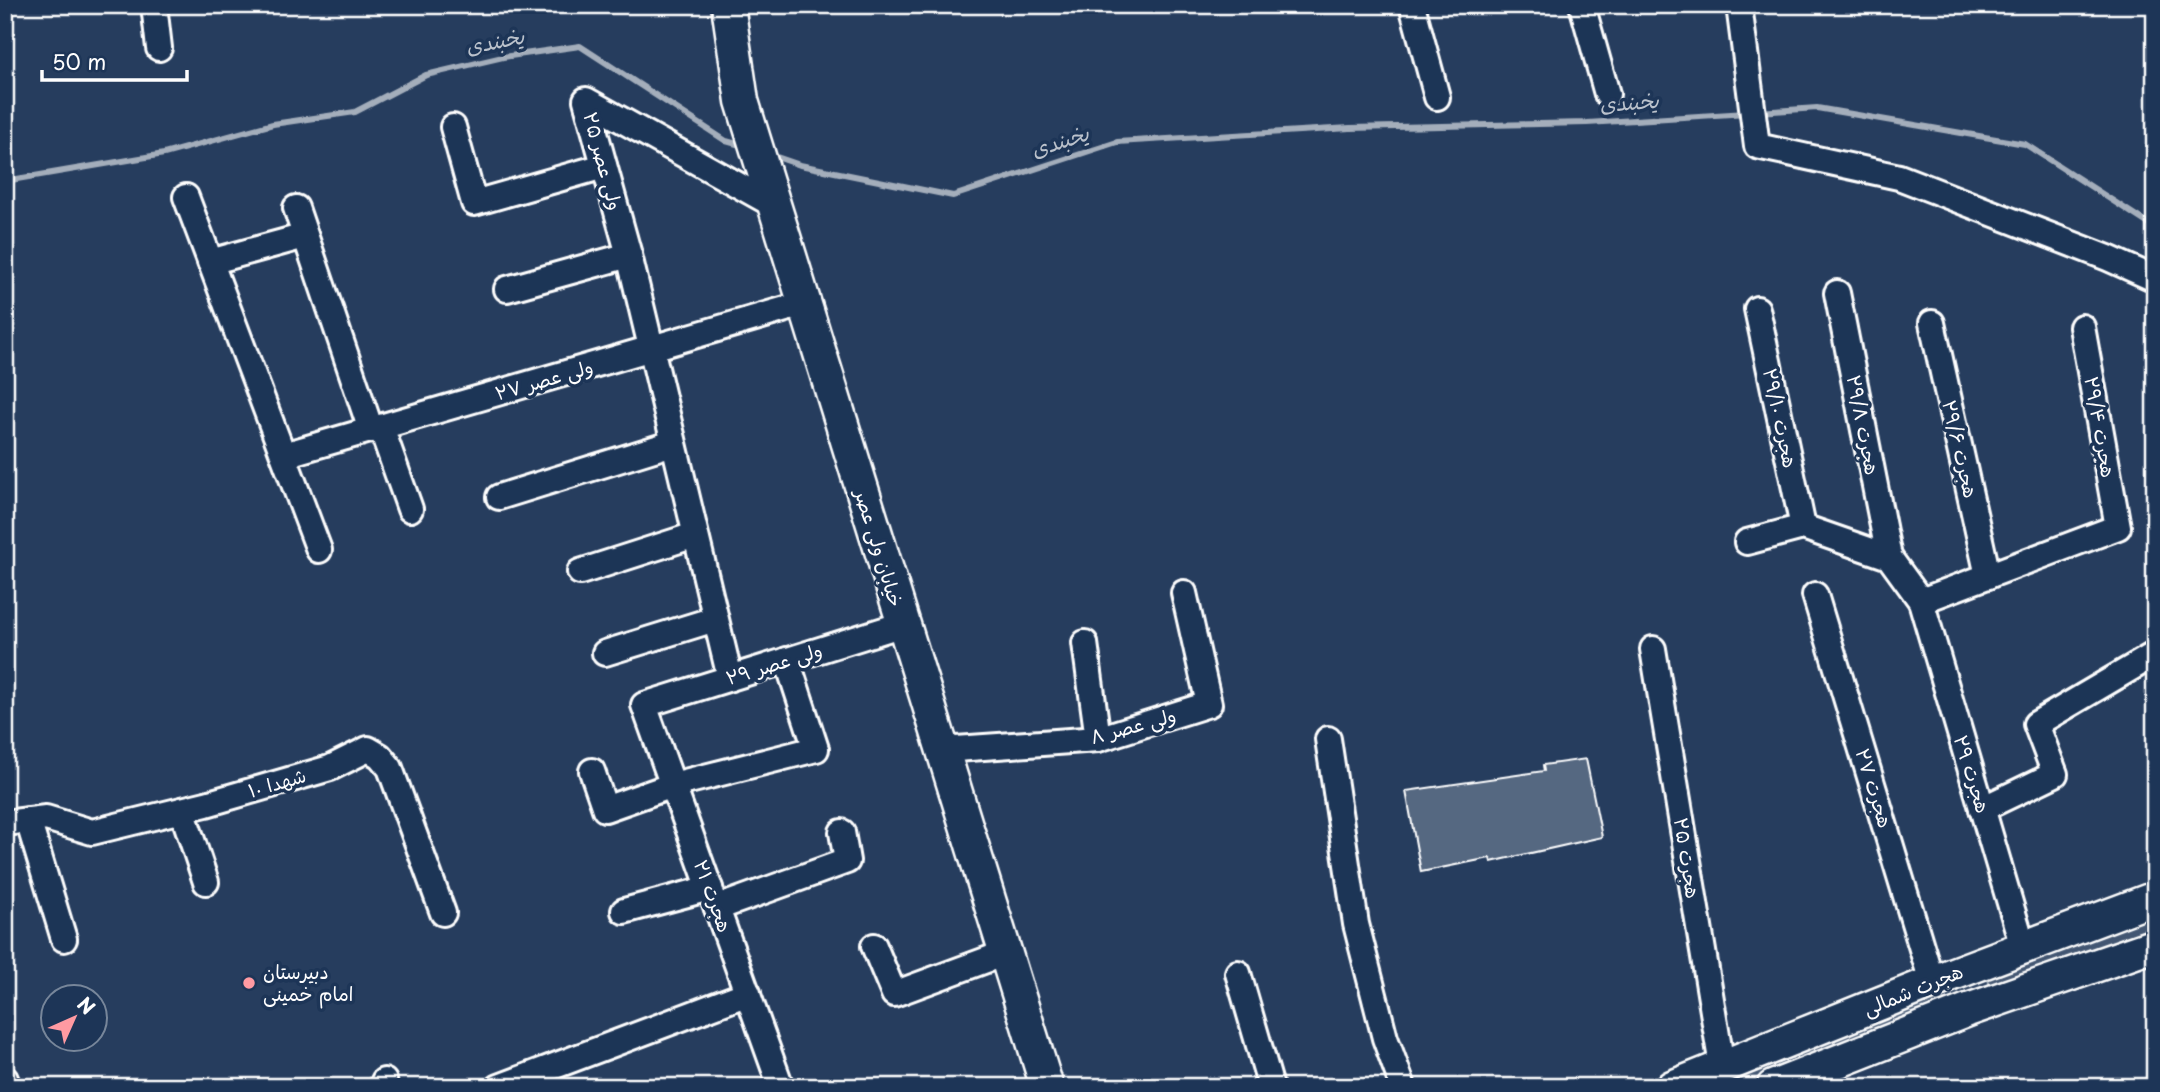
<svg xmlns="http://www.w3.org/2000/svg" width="2160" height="1092" font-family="'Playpen Sans','Playpen Sans Arabic',sans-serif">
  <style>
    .green { fill: #425672; stroke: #a0aab8; stroke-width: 2 }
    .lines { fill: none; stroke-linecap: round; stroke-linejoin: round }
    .stream { stroke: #a4aebb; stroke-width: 6 }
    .building { fill: #556781; stroke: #fff; stroke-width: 2 }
    .minor-casing { stroke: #fff; stroke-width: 30 }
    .major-casing { stroke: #fff; stroke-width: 37 }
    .minor { stroke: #1d3557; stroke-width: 24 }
    .major { stroke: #1d3557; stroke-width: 32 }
    .poi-dot { fill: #ff9aa2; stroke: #1d3557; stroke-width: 2.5 }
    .labels { text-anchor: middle; stroke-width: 7; stroke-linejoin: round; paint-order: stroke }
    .street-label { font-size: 19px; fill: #fff; stroke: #1d3557 }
    .poi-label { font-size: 19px; fill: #fff; stroke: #1d3557; text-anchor: start }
    .water-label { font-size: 21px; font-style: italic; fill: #bbc2cc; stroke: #1d3557 }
  </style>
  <rect width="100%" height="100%" fill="#263d5e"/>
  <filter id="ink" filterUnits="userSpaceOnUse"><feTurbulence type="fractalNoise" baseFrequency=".0143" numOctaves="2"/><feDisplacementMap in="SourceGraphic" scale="14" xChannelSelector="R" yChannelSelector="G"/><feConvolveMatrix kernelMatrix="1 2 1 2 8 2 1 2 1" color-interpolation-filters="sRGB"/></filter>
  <g filter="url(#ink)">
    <g class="green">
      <path d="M2155,915V927L1990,987L1987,975Z"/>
      <path d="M1942,995L1946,1006L1739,1087H1702Z"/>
    </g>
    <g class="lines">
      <g class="stream">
        <path d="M1758,112L1817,108L2025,144L2155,228"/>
        <path d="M768,154L800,165L953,196L1117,142L1350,128L1587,123L1747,113"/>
        <path d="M5,181L164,154L273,124L355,112L426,75L503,57L580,46L726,141L744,146"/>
      </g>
    </g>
    <path class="building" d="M1586,759L1602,837L1491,862L1490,858L1421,872L1406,791L1544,771L1543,765Z"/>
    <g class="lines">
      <g class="minor-casing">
        <g id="minor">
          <path d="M154,5L159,48"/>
          <path d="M1412,5L1437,97"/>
          <path d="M1582,5L1607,94"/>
          <path d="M1739,5L1757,146L1899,177L2108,258L2155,279"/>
          <path d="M453,127L474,203L604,166"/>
          <path d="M186,197L319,550"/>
          <path d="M296,208L371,430"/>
          <path d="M210,262L305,236"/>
          <path d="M507,289L629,255"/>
          <path d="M1837,293L1889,557"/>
          <path d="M1757,309L1803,527"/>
          <path d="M1932,323L1988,576"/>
          <path d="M381,427L410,509"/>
          <path d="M284,455L803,304"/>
          <path d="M499,497L673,443"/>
          <path d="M1747,542L1803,527L1889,557L1921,601L2023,947"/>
          <path d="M580,572L695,535"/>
          <path d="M1815,595L1932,982"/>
          <path d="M1921,601L2118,527L2082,327"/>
          <path d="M1085,643L1098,739"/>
          <path d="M1653,649L1722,1066"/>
          <path d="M605,653L715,619"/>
          <path d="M730,678L629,255L586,100L774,205"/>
          <path d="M1328,739L1356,924L1385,1038L1403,1087"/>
          <path d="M942,750L1098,739L1209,704L1184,593"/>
          <path d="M592,771L605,809L673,785L816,749L787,660"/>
          <path d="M1982,809L2055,774L2036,724L2155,654"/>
          <path d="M182,810L206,882"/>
          <path d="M28,820L64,939"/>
          <path d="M5,823L46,818L92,832L206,804L330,768L368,749L380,756L390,768L443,913"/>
          <path d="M717,908L847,861L842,832"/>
          <path d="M624,911L710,888"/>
          <path d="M874,946L894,994L1005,953"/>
          <path d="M1238,973L1271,1087"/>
          <path d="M5,1079L8,1087"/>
          <path d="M384,1081L385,1087"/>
          <path d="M499,1087L748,993"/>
          <path d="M781,1087L644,705L903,624"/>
        </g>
      </g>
      <g class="major-casing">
        <g id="major">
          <path d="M728,5L742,101L1047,1087"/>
          <path d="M1672,1087L1953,974L2155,898"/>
          <path d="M1773,1087L1968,1010L2155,945"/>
        </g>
      </g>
      <use href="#minor" class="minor"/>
      <use href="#major" class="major"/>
    </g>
  </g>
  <circle class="poi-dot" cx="249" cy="983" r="7"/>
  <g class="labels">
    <g class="street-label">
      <text transform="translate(603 161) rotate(75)" y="7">ولی عصر ۲۵</text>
      <text transform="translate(544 380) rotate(-16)" y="7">ولی عصر ۲۷</text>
      <text transform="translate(1780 418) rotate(78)" y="7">هجرت ۲۹/۱۰</text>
      <text transform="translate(1863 425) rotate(79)" y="7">هجرت ۲۹/۸</text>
      <text transform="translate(2100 427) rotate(80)" y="7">هجرت ۲۹/۴</text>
      <text transform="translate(1960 449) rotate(77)" y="7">هجرت ۲۹/۶</text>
      <text transform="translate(879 548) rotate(73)" y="7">خیابان ولی عصر</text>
      <text transform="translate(774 664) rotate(-17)" y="7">ولی عصر ۲۹</text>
      <text transform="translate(1133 726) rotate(-15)" y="7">ولی عصر ۸</text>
      <text transform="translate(1972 774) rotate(73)" y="7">هجرت ۲۹</text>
      <text transform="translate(277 783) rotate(-16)" y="7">شهدا ۱۰</text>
      <text transform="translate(1874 788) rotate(73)" y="7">هجرت ۲۷</text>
      <text transform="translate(1687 858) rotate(81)" y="7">هجرت ۲۵</text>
      <text transform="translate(713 896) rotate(70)" y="7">هجرت ۲۱</text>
      <text transform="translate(1913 990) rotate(-22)" y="7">هجرت شمالی</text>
    </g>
    <g class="poi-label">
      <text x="263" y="979">دبیرستان<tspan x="263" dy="22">امام خمینی</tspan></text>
    </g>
    <g class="water-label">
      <text transform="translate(495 42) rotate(-11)" y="7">یخبندی</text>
      <text transform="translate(1629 103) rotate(-4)" y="7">یخبندی</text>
      <text transform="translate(1060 142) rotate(-18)" y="7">یخبندی</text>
    </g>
  </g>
  <rect width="2160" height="1092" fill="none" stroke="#1d3557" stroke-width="28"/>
  <rect x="14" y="14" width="2132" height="1064" fill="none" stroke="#fff" stroke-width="2.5" filter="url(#ink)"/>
  <g transform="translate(74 1018) rotate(45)"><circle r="33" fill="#1d3557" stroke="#77869a" stroke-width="2"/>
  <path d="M0-5L12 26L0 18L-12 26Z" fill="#ff9aa2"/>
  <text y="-10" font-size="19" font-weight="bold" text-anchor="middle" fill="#ffffff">N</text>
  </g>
  <path d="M42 70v10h145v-10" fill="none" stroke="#ffffff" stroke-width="3.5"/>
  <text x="52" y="70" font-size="21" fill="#ffffff" stroke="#1d3557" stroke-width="5" paint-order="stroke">50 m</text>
</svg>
